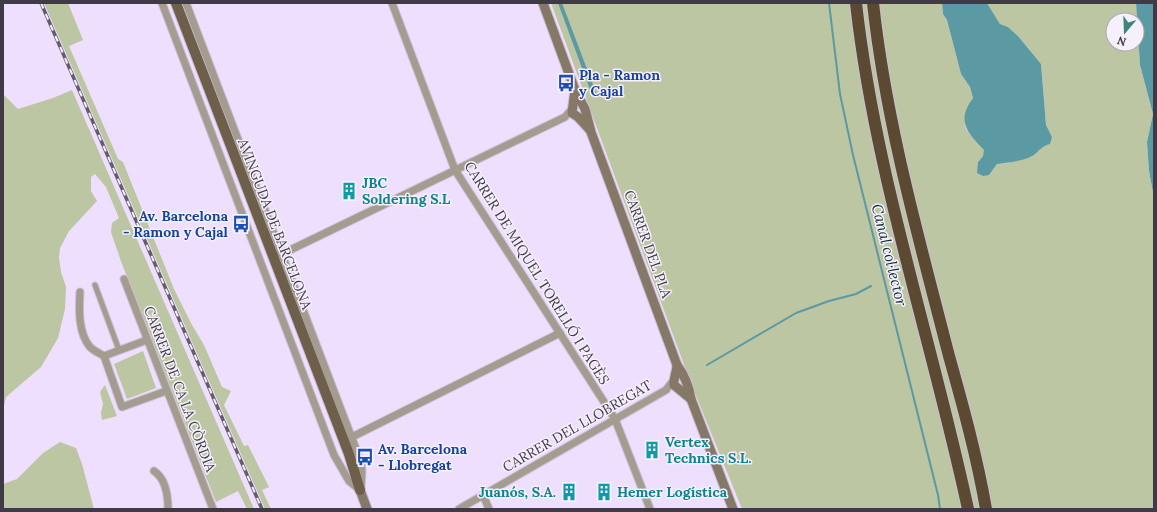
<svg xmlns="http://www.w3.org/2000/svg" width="1157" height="512" font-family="Lora,serif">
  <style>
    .green { fill: #bcc6a2; fill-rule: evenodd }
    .water { fill: #5b99a3 }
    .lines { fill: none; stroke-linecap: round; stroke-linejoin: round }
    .stream { stroke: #5b99a3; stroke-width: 2 }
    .pedestrian-casing { stroke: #cabed8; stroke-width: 7 }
    .minor-casing { stroke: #cabed8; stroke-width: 9 }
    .secondary-casing { stroke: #cabed8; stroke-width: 11 }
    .primary-casing { stroke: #cabed8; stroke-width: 12 }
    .motorway-casing { stroke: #cabed8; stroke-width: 14 }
    .pedestrian { stroke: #a59c90; stroke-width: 5 }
    .minor { stroke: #a59c90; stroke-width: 7 }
    .secondary { stroke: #857867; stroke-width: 9 }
    .primary { stroke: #6e5f4a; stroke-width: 10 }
    .motorway { stroke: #5b4931; stroke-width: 12 }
    .rail-casing { stroke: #645c6c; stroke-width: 3.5 }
    .rail { stroke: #f6f0fd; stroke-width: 2; stroke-dasharray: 6; stroke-linecap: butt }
    .labels { text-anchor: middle; stroke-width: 3; stroke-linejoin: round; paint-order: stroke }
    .transit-label { font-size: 14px; font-weight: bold; fill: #164399; stroke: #f6f0fd; text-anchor: start }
    .culture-label { font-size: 14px; font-weight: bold; fill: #0d838f; stroke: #f6f0fd; text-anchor: start }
    .street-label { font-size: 14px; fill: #403a46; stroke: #f6f0fd }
    .water-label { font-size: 15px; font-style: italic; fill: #103135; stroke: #f6f0fd }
  </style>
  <rect width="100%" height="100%" fill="#eddffd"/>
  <g class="green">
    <path d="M44,3H68L83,40L69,46L118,159L123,162L174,289L192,325L204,345L222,387L231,391L224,405L244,446L248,445L269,487L262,490L271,509H265Z"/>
    <path d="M551,3H942L943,14L947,20L961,74L970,87L973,98C968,105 963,118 966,128C968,134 980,144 985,149L983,156L978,162L989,175L997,164L1007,163L1033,156L1052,137L1046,125L1041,64L1018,36L1008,27L1000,24L987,3H1136L1140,65L1153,114L1147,142L1149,171L1154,198V509H742L690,381ZM1113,20H1137V44H1113Z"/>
    <path d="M72,90L254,509H247L238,491L216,502L122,264L111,232L112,223L119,218L106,187L95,174L91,177V191L97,201L69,231L60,248L59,258L61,272L66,287L65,309L58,338L41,367L6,397L3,410V94L18,109L53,98Z"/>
    <path d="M143,351L156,388L127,399L114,364Z"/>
    <path d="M105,385L117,416L102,420L101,413L103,404L100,392Z"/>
    <path d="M60,442L76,448L82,464L94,509H3V484L17,479L43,453Z"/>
  </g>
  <g class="water">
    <path d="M558,3H562L596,93L592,95Z"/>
    <path d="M942,3H987L1000,24L1008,27L1018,36L1041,64L1046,125L1052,137L1050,144C1042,146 1040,150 1034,155C1027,160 1007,163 997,164L989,175L983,176L977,173L978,162L983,156L984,150C967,132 956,121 973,98L970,87L961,74L947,20L943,14Z"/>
    <path d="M1136,3H1154V198L1149,171L1147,142L1153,114L1140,65Z"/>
  </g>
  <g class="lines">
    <g class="stream">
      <path d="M829,3L840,94L853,155L938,495L940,509"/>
      <path d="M707,365L796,313L829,301L856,294L871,286"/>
    </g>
    <g class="pedestrian-casing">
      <path id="pedestrian" d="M95,285L119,350"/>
    </g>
    <g class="minor-casing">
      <g id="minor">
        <path d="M162,3L334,455L349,481L360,490"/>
        <path d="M186,3L361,462L362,472L361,488"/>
        <path d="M392,3L455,170L615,419L650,509"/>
        <path d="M278,254H282L286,252L565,117L572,109"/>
        <path d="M124,279L213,509"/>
        <path d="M80,292C79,309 78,333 90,347C94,351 99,353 104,356"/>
        <path d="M104,356L122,407L166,391"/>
        <path d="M104,356L147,340"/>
        <path d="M352,437L560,333"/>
        <path d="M154,471C166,479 168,496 168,509"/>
        <path d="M483,495L489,509"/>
        <path d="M459,509L666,390L673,381"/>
      </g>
    </g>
    <g class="secondary-casing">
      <g id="secondary">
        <path d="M543,3L575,90L585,109L591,132L677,365C685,376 689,386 691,399L733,509"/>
        <path d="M575,90L572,113L578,117L590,130"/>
        <path d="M677,365C677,371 673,380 674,385L691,399"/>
        <path d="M360,490L367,509"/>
      </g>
    </g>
    <g class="primary-casing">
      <path id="primary" d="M176,3L349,454L360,490"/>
    </g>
    <g class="motorway-casing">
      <g id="motorway">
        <path d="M856,3C875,175 932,340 968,509"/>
        <path d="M873,3C886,123 919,239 949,356C963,406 977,457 986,509"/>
      </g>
    </g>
    <use href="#pedestrian" class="pedestrian"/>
    <use href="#minor" class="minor"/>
    <use href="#secondary" class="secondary"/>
    <use href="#primary" class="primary"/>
    <use href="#motorway" class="motorway"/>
    <g class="rail-casing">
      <path id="rail" d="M41,3L262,509"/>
    </g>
    <use href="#rail" class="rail"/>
  </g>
  <defs>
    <g id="bus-bare" transform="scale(1.38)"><path d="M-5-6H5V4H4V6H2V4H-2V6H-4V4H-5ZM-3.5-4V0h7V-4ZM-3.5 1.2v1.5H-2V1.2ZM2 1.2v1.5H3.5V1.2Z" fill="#1a4fb4" stroke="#f6f0fd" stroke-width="2.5" paint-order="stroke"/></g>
    <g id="building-bare" transform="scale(1.38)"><path d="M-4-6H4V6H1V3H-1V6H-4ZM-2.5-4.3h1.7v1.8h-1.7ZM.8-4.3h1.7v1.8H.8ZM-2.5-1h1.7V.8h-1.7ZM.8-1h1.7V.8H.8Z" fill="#0f9aa8" stroke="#f6f0fd" stroke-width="2.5" paint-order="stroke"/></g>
  </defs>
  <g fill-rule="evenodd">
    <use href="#bus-bare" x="566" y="83"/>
    <use href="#building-bare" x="349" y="191"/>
    <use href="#bus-bare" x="241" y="224"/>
    <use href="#building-bare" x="652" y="450"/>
    <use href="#bus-bare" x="365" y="457"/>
    <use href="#building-bare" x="569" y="492"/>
    <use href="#building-bare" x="604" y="492"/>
  </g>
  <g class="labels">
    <g class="transit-label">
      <text x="579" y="80">Pla - Ramon<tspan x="579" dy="16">y Cajal</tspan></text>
      <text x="228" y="221" text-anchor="end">Av. Barcelona<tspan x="228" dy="16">- Ramon y Cajal</tspan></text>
      <text x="378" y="454">Av. Barcelona<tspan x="378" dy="16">- Llobregat</tspan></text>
    </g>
    <g class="culture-label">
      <text x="362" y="188">JBC<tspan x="362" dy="16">Soldering S.L</tspan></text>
      <text x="665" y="447">Vertex<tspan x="665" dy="16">Technics S.L.</tspan></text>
      <text x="556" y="497" text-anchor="end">Juanós, S.A.</text>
      <text x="617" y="497">Hemer Logística</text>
    </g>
    <g class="street-label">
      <text transform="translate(275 224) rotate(69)" y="5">AVINGUDA DE BARCELONA</text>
      <text transform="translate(648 244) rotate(70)" y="5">CARRER DEL PLA</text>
      <text transform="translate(537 273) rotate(58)" y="5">CARRER DE MIQUEL TORELLÓ I PAGÈS</text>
      <text transform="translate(180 389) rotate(69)" y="5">CARRER DE CA LA CÒRDIA</text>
      <text transform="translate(577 426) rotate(-30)" y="5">CARRER DEL LLOBREGAT</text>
    </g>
    <g class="water-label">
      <text transform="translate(889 255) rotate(76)" y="5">Canal col·lector</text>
    </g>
  </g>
  <rect width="1157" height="512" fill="none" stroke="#403a46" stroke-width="8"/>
  <g transform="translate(1125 32) rotate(199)"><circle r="19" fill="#f6f0fd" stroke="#ada7b4"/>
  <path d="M0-3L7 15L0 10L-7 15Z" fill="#3e847c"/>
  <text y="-6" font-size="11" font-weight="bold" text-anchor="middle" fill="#403a46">N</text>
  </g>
</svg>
